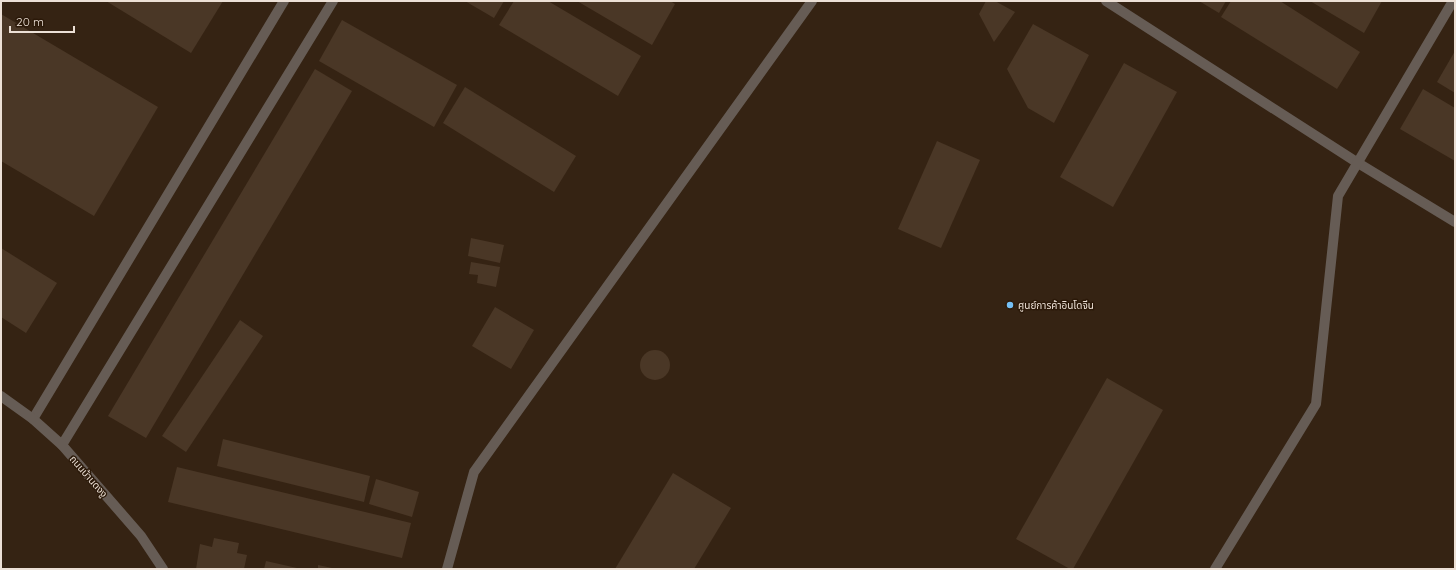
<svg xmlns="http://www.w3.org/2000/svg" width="1456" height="570" font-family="Quicksand,'Noto Sans Thai',sans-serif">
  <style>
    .building { fill: #4a3726 }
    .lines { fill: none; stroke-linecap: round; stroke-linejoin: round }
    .minor { stroke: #665c55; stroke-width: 10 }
    .tertiary { stroke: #665c55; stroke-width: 10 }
    .poi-dot { fill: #75c0f6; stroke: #2b1909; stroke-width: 1.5 }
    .labels { text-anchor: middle; stroke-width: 3; stroke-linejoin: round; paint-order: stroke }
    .poi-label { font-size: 10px; fill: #ece0d6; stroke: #2b1909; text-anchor: start }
    .street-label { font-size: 10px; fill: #ece0d6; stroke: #2b1909 }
  </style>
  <rect width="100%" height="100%" fill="#352313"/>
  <g class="building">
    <path d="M106,1H223L191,53Z"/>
    <path d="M465,1H504L494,18Z"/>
    <path d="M514,1H548L641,56L618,96L499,25Z"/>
    <path d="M577,1H670L675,4L652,45Z"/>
    <path d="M986,1H995L1015,12L994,42L979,14Z"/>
    <path d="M1199,1H1226L1219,13Z"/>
    <path d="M1231,1H1280L1360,52L1337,89L1221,17Z"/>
    <path d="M1310,1H1382L1364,33Z"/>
    <path d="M1,14L158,107L94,216L1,161Z"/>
    <path d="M342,20L457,85L434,127L319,61Z"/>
    <path d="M1033,24L1089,55L1054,123L1028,108L1007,69Z"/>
    <path d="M1455,51V93L1437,82Z"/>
    <path d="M1124,63L1177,92L1113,207L1060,177Z"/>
    <path d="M315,69L352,91L146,438L108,416Z"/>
    <path d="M465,87L576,156L554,192L443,123Z"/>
    <path d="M1423,89L1455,108V161L1400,129Z"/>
    <path d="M937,141L980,160L941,248L898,229Z"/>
    <path d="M471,238L504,245L500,263L468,256Z"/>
    <path d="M1,248L57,283L26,333L1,317Z"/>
    <path d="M471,262L500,267L496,287L477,283L478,275L469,274Z"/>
    <path d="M495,307L534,330L511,369L472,346Z"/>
    <path d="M240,320L263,336L186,452L162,436Z"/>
    <circle cx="655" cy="365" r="15"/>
    <path d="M1107,378L1163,410L1073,569H1070L1016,539Z"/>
    <path d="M223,439L370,476L364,502L217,466Z"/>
    <path d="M177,467L411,523L402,558L168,502Z"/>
    <path d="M673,473L731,508L694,569H615Z"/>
    <path d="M376,479L419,492L412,517L369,504Z"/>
    <path d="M214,538L239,543L237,553L247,555L244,569H196L200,544L212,547Z"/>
    <path d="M266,561L297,568V569H264Z"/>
    <path d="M318,565L332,568V569H318Z"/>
  </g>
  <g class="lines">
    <g class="minor">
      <path d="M1106,1L1358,163L1455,222"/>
      <path d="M33,419L284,1"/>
      <path d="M62,445L333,1"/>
      <path d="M447,569L474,472L812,1"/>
      <path d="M1215,569L1316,404L1338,196L1453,1"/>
    </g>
    <path class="tertiary" d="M1,396L33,419L62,445L141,536L163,569"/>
  </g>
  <circle class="poi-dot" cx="1010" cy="305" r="4"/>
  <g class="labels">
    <g class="poi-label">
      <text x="1018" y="309">ศูนย์การค้าอินโดจีน</text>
    </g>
    <g class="street-label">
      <text transform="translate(89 476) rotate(49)" y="4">ถนนบ้านดงงู</text>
    </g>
  </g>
  <rect width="1456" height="570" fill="none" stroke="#ece0d6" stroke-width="4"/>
  <path d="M10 26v6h64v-6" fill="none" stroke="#ece0d6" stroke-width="2"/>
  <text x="16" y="26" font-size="12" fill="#ece0d6" stroke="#2b1909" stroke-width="3" paint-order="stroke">20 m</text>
</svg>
